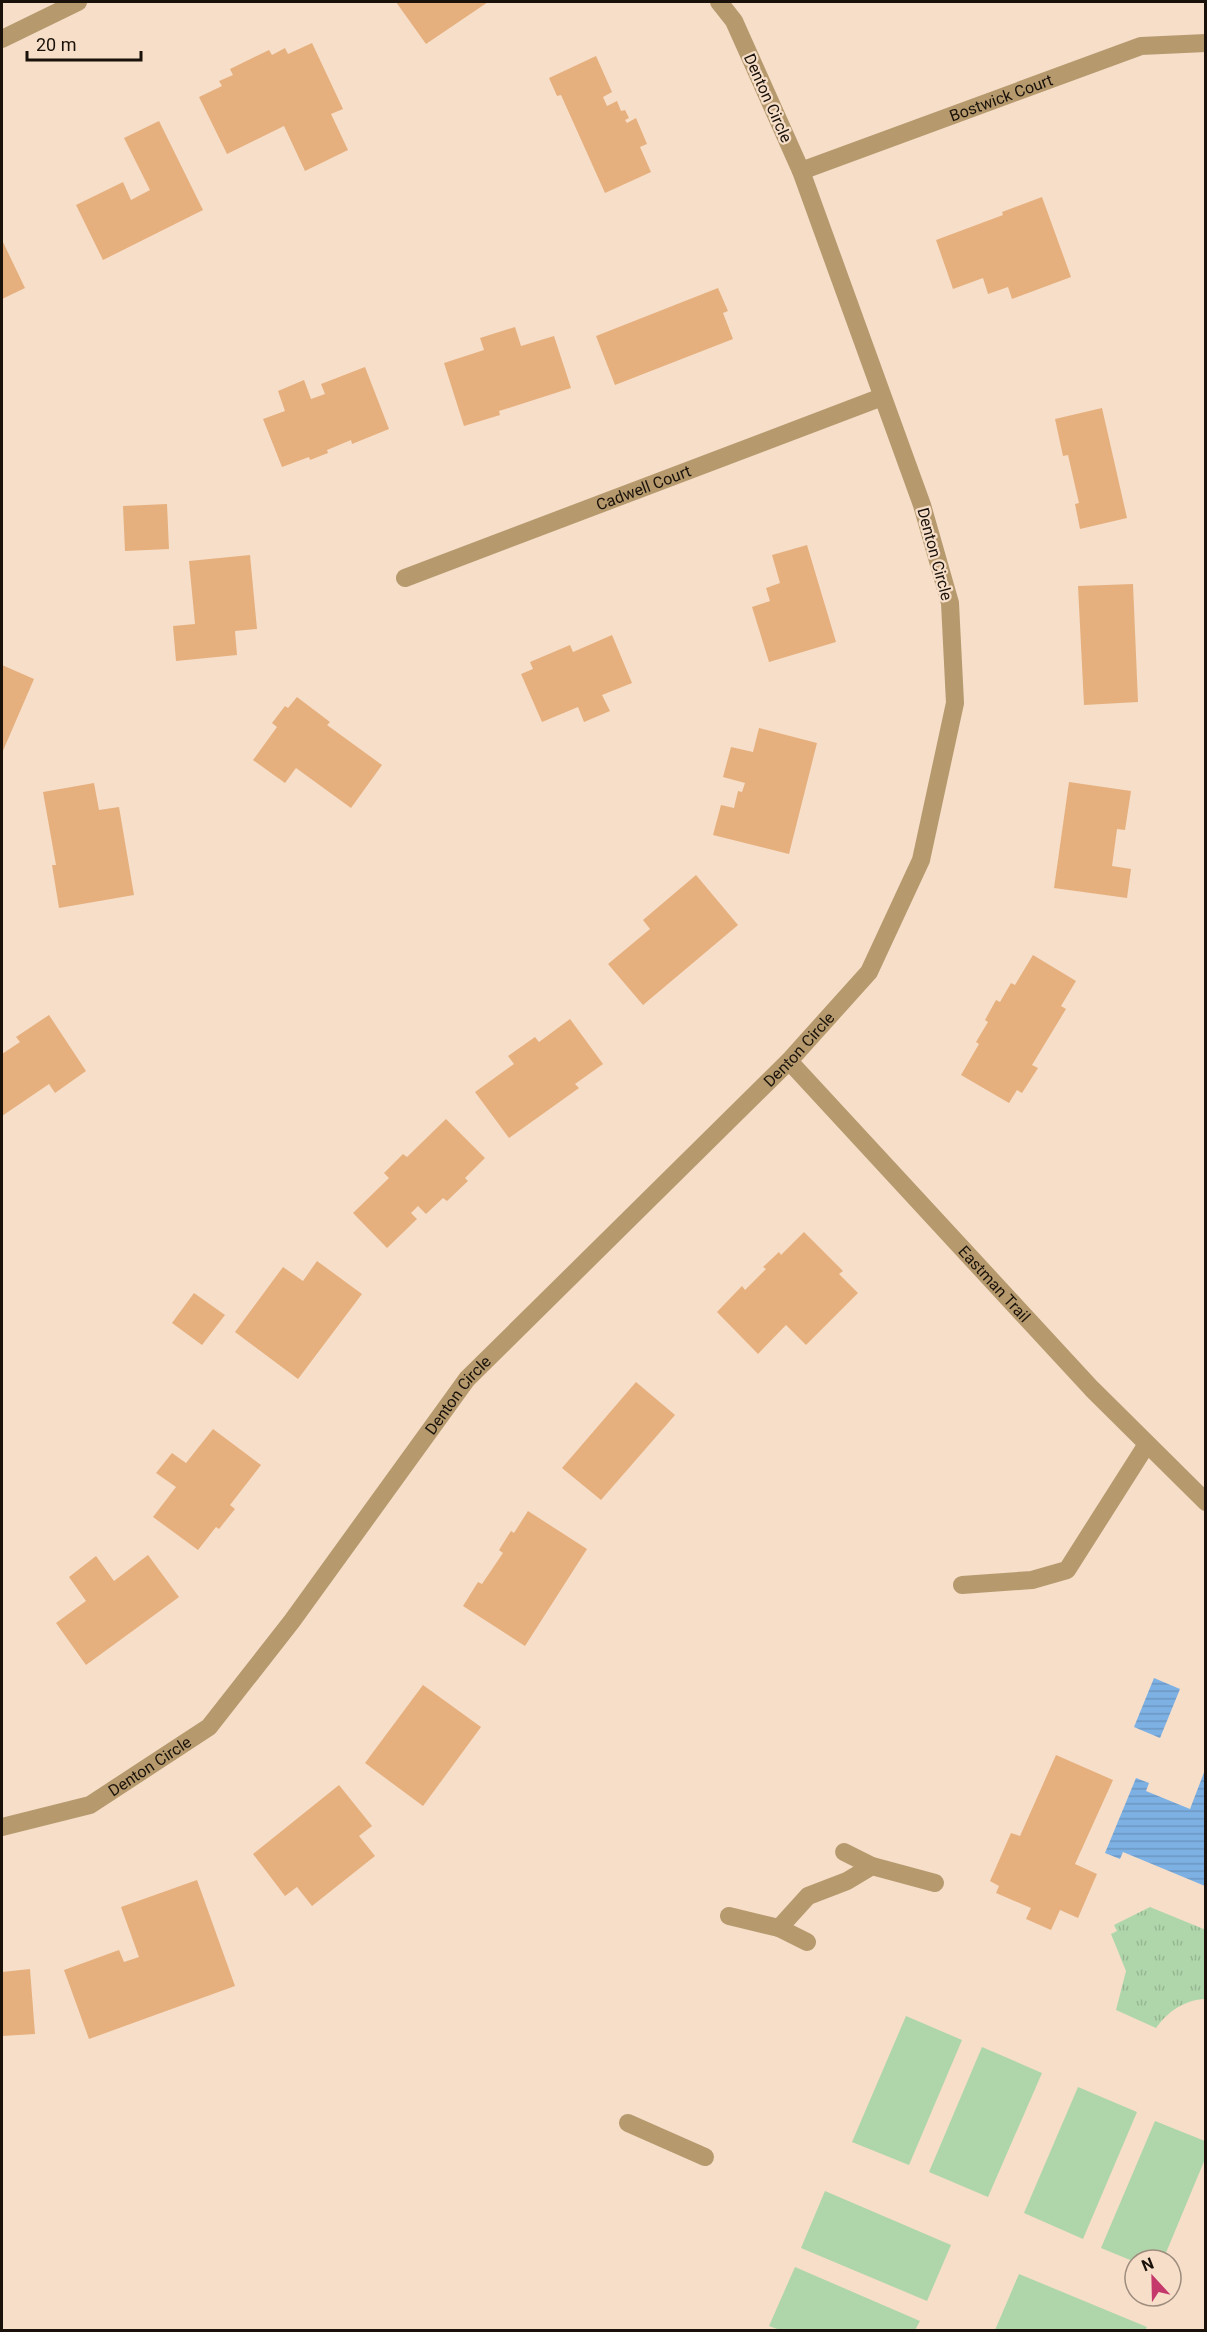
<svg xmlns="http://www.w3.org/2000/svg" width="1207" height="2332" viewBox="0 0 1207 2332" font-family="Roboto,sans-serif">
<defs>
<pattern id="park-tufts" width="24" height="20" patternUnits="userSpaceOnUse" patternTransform="scale(1.5)"><rect width="24" height="20" fill="#afd6ab"/><path d="M3 7l-1-3M5 7V3M7 7l1-3M15 17l-1-3M17 17v-4M19 17l1-3" fill="none" stroke="#96b792"/></pattern>
<pattern id="water-rules" width="6" height="5" patternUnits="userSpaceOnUse" patternTransform="scale(1.5)"><rect width="6" height="5" fill="#7db1e3"/><path d="M0 2.5h6" fill="none" stroke="#6b97c1"/></pattern>
</defs>
<rect width="100%" height="100%" fill="#f6dec9"/>
<g fill="#afd6ab">
<polygon points="906,2016 962,2040 909,2165 852,2142"/>
<polygon points="982,2047 1042,2073 988,2197 929,2172"/>
<polygon points="1078,2087 1137,2112 1083,2239 1024,2213"/>
<polygon points="1155,2121 1205,2141 1205,2159 1163,2260 1135,2260 1135,2262 1101,2248"/>
<polygon points="825,2191 951,2245 927,2301 801,2248"/>
<polygon points="795,2267 920,2321 915,2330 780,2330 769,2326"/>
<polygon points="1019,2274 1147,2327 1145,2330 995,2330"/>
</g>
<path fill="url(#park-tufts)" d="M1150 1907 1206 1930 1205 1999C1185 2000 1168 2011 1156 2028L1116 2010 1126 1971 1111 1934 1117 1931 1114 1925Z"/>
<g fill="url(#water-rules)">
<polygon points="1154,1678 1180,1689 1160,1738 1134,1727"/>
<polygon points="1205,1770 1205,1886 1123,1852 1120,1859 1105,1853 1136,1778 1149,1783 1146,1791 1190,1809"/>
</g>
<g fill="#e6b07e">
<polygon points="396,2 488,2 426,44"/>
<polygon points="312,43 343,109 331,114 348,150 305,171 284,126 227,154 199,97 222,86 219,81 233,75 230,69 269,50 272,55 285,48 288,54"/>
<polygon points="596,56 612,92 603,97 607,106 617,101 621,111 625,110 629,118 625,120 627,123 636,118 647,144 640,147 651,172 605,193 561,95 557,96 549,78"/>
<polygon points="159,121 203,210 103,260 76,205 123,182 131,200 150,190 124,138"/>
<polygon points="1042,197 1071,277 1012,299 1008,287 988,294 983,278 953,289 936,240 1003,215 1002,212"/>
<polygon points="2,240 25,288 2,299"/>
<polygon points="718,288 728,311 723,313 733,339 615,385 596,336"/>
<polygon points="515,327 521,346 554,336 571,388 499,411 500,415 464,426 444,363 484,350 480,338"/>
<polygon points="365,367 389,429 352,444 351,440 327,450 328,453 310,460 309,457 282,467 263,419 285,411 278,391 304,380 311,399 325,394 321,384"/>
<polygon points="1102,408 1127,518 1080,529 1075,504 1079,503 1068,455 1063,456 1055,419"/>
<polygon points="167,504 169,549 125,551 123,506"/>
<polygon points="807,545 836,642 769,662 752,607 770,601 766,588 780,583 772,555"/>
<polygon points="250,555 257,629 235,631 237,655 176,661 173,626 195,624 189,561"/>
<polygon points="1133,584 1138,702 1084,705 1078,586"/>
<polygon points="612,635 632,683 602,695 610,711 584,722 578,707 542,722 521,674 533,669 530,662 570,645 573,652"/>
<polygon points="2,665 34,679 2,753"/>
<polygon points="297,697 330,722 327,725 382,765 351,808 296,768 285,783 253,760 277,727 272,723 285,706 288,708"/>
<polygon points="759,728 817,743 789,854 713,835 721,805 734,808 738,791 742,792 745,783 723,777 731,747 753,752"/>
<polygon points="1069,782 1131,791 1125,830 1117,829 1112,866 1131,869 1127,898 1054,888"/>
<polygon points="94,783 99,810 119,807 134,895 59,908 52,865 56,865 43,792"/>
<polygon points="696,875 738,925 643,1005 608,964 650,929 643,920"/>
<polygon points="1033,955 1076,981 1061,1006 1066,1009 1032,1065 1038,1068 1022,1093 1017,1090 1009,1103 961,1075 979,1044 976,1042 988,1022 985,1020 996,1000 1000,1002 1011,983 1015,985"/>
<polygon points="49,1015 86,1071 55,1093 49,1084 2,1116 2,1054 20,1042 16,1037"/>
<polygon points="570,1019 603,1064 575,1084 579,1088 509,1138 475,1092 514,1064 508,1056 535,1037 539,1042"/>
<polygon points="446,1119 485,1158 465,1178 468,1181 447,1201 443,1198 426,1214 418,1206 411,1213 417,1219 387,1248 353,1213 389,1178 384,1173 403,1154 407,1157"/>
<polygon points="804,1232 843,1271 839,1274 858,1293 806,1345 786,1325 758,1354 717,1312 742,1286 745,1290 766,1269 763,1267 779,1252 781,1255"/>
<polygon points="317,1261 362,1294 298,1379 235,1332 283,1267 303,1281"/>
<polygon points="194,1293 225,1315 202,1345 172,1323"/>
<polygon points="636,1382 675,1415 601,1500 562,1468"/>
<polygon points="213,1429 261,1465 230,1505 235,1509 219,1529 216,1527 198,1550 153,1517 176,1487 156,1473 172,1453 186,1463"/>
<polygon points="528,1511 587,1549 525,1646 463,1606 478,1582 482,1584 503,1553 499,1550 511,1531 514,1533"/>
<polygon points="148,1555 179,1597 86,1665 56,1623 86,1601 69,1577 96,1556 114,1581"/>
<polygon points="423,1685 481,1727 423,1806 365,1763"/>
<polygon points="1056,1755 1113,1780 1075,1864 1097,1874 1078,1918 1060,1910 1051,1930 1026,1919 1031,1908 996,1893 999,1886 990,1881 1011,1833 1020,1836"/>
<polygon points="339,1785 372,1826 359,1836 375,1856 312,1906 297,1887 285,1896 253,1854"/>
<polygon points="197,1880 235,1986 89,2039 64,1970 119,1950 124,1962 139,1957 121,1907"/>
<polygon points="30,1969 35,2034 2,2036 2,1972"/>
</g>
<g fill="none" stroke-linecap="round" stroke-linejoin="round">
<g stroke="#b69a6e" stroke-width="18">
<polyline points="2,39 78,2"/>
<path id="s1" d="M801 171 1141 46 1206 43"/>
<path id="s2" d="M405 578 882 397"/>
<path id="s3" d="M789 1061 1092 1389 1206 1502"/>
<polyline points="962,1585 1032,1580 1067,1570 1147,1444"/>
<path id="s4" d="M2 1827 90 1805 209 1727 292 1621 467 1379 789 1061 869 972 921 860 955 703 950 603 922 505 801 171 734 21 719 2"/>
<polyline points="844,1852 872,1866 935,1883"/>
<polyline points="729,1916 779,1928 807,1942"/>
<polyline points="779,1928 808,1896 847,1881 872,1866"/>
<polyline points="628,2123 705,2157"/>
</g>
</g>
<g text-anchor="middle" dominant-baseline="central" stroke-width="4.5" stroke-linejoin="round" paint-order="stroke">
<g font-size="16" fill="#1a120a" stroke="#f6dec9">
<text stroke="none"><textPath href="#s1" startOffset="213">Bostwick Court</textPath></text>
<text transform="translate(768 98) rotate(66)">Denton Circle</text>
<text stroke="none"><textPath href="#s2" startOffset="255">Cadwell Court</textPath></text>
<text transform="translate(935 554) rotate(75)">Denton Circle</text>
<text stroke="none"><textPath href="#s4" startOffset="1134">Denton Circle</textPath></text>
<text stroke="none"><textPath href="#s3" startOffset="303">Eastman Trail</textPath></text>
<text stroke="none"><textPath href="#s4" startOffset="648">Denton Circle</textPath></text>
<text stroke="none"><textPath href="#s4" startOffset="162">Denton Circle</textPath></text>
</g>
</g>
<rect width="1207" height="2332" fill="none" stroke="#1a120a" stroke-width="6"/>
<g transform="translate(1153 2278) rotate(338)"><circle r="28" fill="#f6dec9" stroke="#9e8c7d" stroke-width="1.5"/>
<path d="M0-4.5L10 22L0 15L-10 22Z" fill="#c4386b"/>
<text y="-9" font-size="16" font-weight="bold" text-anchor="middle" fill="#1a120a">N</text>
</g>
<path d="M27 51v9h114v-9" fill="none" stroke="#1a120a" stroke-width="3"/>
<text x="36" y="51" font-size="18" fill="#1a120a" stroke="#f6dec9" stroke-width="4.5" paint-order="stroke">20 m</text>
</svg>
